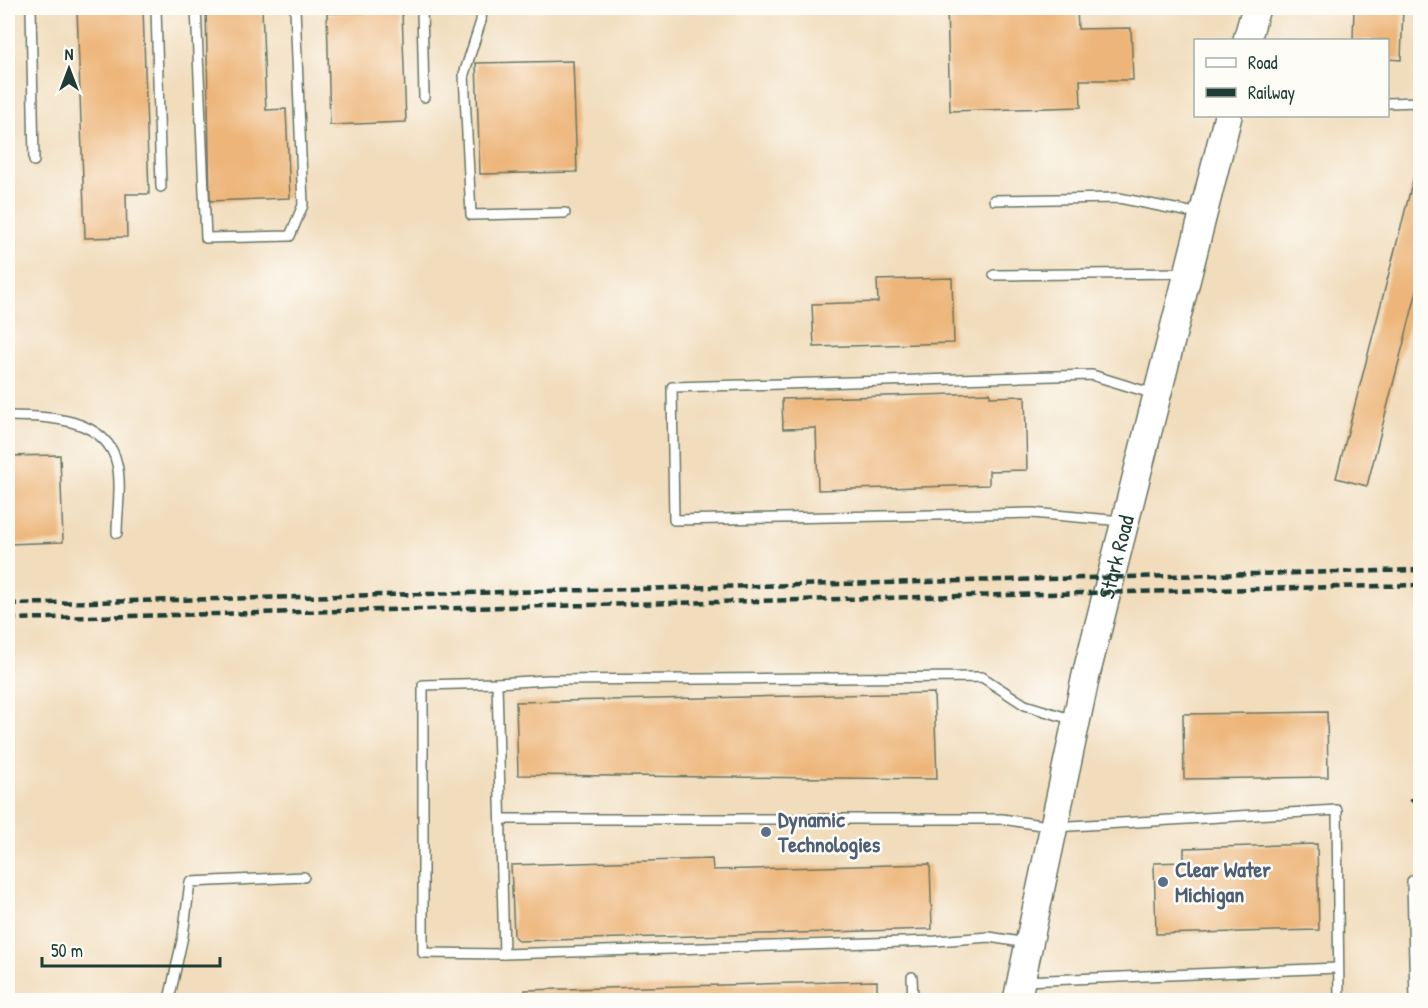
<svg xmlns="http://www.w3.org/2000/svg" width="1428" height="1008" viewBox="0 0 1428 1008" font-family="'Patrick Hand',sans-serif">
<rect width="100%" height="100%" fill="#fdfcf7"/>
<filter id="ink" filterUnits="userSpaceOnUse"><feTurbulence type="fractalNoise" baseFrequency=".0167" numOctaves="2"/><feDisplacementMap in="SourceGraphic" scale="12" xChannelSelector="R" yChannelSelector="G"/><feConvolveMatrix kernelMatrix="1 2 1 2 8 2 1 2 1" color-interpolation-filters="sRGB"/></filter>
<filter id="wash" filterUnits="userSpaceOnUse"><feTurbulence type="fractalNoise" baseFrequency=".008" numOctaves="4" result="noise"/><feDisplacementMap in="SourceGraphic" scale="24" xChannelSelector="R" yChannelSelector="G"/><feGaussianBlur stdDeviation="1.35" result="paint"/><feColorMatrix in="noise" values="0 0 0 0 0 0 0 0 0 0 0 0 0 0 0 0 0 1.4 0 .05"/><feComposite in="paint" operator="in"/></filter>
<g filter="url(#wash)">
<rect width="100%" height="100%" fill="#f1dcbb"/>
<g id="blocks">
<g fill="#edb579">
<polygon points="77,8 143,8 149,194 126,194 127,237 85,238"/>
<polygon points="206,8 262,8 266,110 286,109 290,198 210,201"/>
<polygon points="947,8 1077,8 1078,29 1131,28 1133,80 1080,80 1081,107 950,111"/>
<polygon points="1354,8 1403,8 1401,60 1388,59 1388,40 1353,40"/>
<polygon points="402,12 406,122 330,125 327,13"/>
<polygon points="573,61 577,172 480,174 476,63"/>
<polygon points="1420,153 1420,279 1367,486 1336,478"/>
<polygon points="952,278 954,343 814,347 812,304 878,302 877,280"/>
<polygon points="990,393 990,397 1025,396 1027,470 989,471 989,485 818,490 816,428 783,429 782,399"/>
<polygon points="60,455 63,542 8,544 8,456"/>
<polygon points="934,693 937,779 518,775 516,702"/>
<polygon points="1327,712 1328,777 1184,779 1183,714"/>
<polygon points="1317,844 1319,930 1156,934 1154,863 1184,862 1184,848"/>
<polygon points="712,859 713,870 930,864 932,929 518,941 514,936 511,865"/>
<polygon points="877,981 877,1000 525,1000 525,990"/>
</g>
</g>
</g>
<g filter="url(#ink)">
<use href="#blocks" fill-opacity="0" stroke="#687563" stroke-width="1.5"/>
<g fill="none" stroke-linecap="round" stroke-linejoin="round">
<defs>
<g id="lane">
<polyline points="31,8 34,161"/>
<polyline points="156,8 161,187"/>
<polyline points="196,8 206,238 290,236 303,205 295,8"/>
<polyline points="422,8 424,97"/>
<polyline points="482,8 481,21 464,74 471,215 565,213"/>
<polyline points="1388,103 1420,102"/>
<polyline points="994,200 1119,198 1200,214"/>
<polyline points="994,275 1185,273"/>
<path d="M8 416C45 416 107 417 117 464 122 485 117 512 117 533"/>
<polyline points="1122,521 1032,513 674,520 672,387 1092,375 1154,394"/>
<polyline points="497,683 423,685 423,953 504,954 936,941 989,937 1027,943"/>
<polyline points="501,819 1002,819 1054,827 1337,810 1339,1000"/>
<polyline points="504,954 497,683 548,680 982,677 1025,705 1074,720"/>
<polyline points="912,977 913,1000"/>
<polyline points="1024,981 1338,968"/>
<polyline points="169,1000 183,936 190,882 304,877"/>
<polyline points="1415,1000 1412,881 1420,881"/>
</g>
<g id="secondary">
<polyline points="1247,40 1256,8"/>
<path id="s1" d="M1017 1000 1086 675 1228 116"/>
</g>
</defs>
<use href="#lane" stroke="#687563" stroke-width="12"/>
<use href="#secondary" stroke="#687563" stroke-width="30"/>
<use href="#lane" stroke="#fff" stroke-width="9"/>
<use href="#secondary" stroke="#fff" stroke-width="27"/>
<g stroke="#1f3d34" stroke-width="4.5" stroke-dasharray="9 4.5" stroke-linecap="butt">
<polyline points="8,604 1420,570"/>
<polyline points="8,619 1420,585"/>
<polyline points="1411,802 1420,794"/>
</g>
</g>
</g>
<g fill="#5c6f8a" stroke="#fdfcf7" stroke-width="2">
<circle cx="766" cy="832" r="6"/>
<circle cx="1163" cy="882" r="6"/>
</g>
<g text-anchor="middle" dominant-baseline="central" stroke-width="5" stroke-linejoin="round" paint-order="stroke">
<g font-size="22" fill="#1f3d34" stroke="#fdfcf7">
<text stroke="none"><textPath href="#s1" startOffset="454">Stark Road</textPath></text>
</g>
<g font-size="22" font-weight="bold" fill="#4e5e75" stroke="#fdfcf7" text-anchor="start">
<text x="778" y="819">Dynamic<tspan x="778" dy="25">Technologies</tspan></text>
<text x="1175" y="869">Clear Water<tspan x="1175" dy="25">Michigan</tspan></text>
</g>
</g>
<rect width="1428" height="1008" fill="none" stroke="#fdfcf7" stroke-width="30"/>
<rect x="1194" y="39" width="195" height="78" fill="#fdfcf7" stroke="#a4b0a9" stroke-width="1.5"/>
<rect x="1206" y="58" width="30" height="9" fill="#ffffff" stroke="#a4b0a9" stroke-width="1.5"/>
<text x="1248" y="69" font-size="18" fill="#1f3d34">Road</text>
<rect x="1206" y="88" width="30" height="9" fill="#1f3d34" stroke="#a4b0a9" stroke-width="1.5"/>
<text x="1248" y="99" font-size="18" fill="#1f3d34">Railway</text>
<g transform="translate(69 69)" stroke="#fdfcf7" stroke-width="4.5" paint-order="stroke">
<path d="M0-4.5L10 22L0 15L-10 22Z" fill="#1f3d34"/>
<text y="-9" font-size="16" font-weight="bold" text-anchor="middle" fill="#1f3d34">N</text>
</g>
<path d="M42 957v9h178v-9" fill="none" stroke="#1f3d34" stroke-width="3"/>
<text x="51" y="957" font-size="18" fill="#1f3d34" stroke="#fdfcf7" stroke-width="4.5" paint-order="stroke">50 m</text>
</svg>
